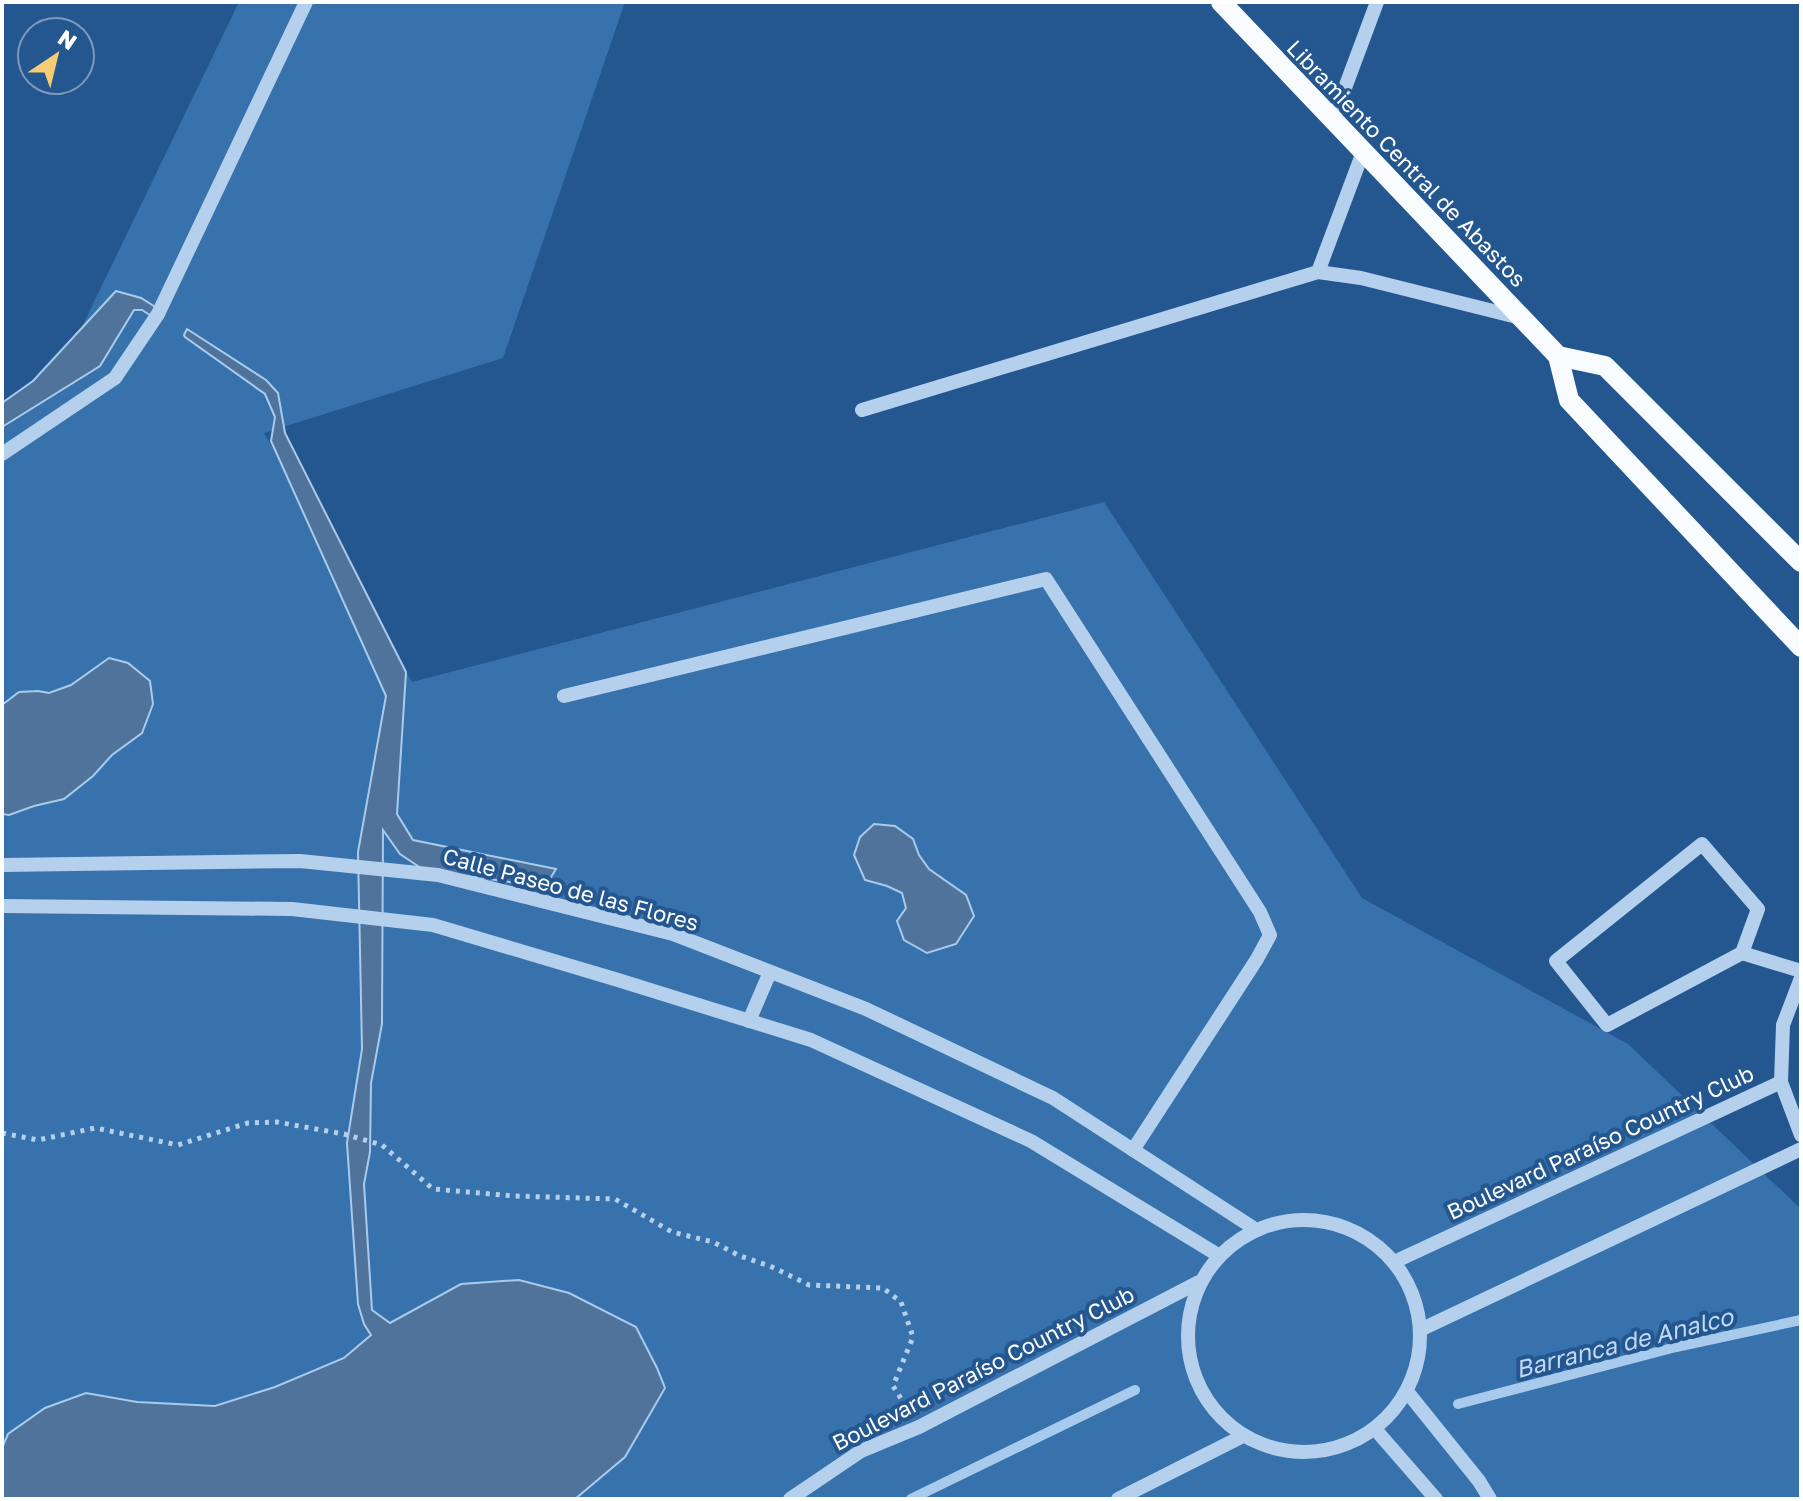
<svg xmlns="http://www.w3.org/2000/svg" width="1803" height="1501" viewBox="0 0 1803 1501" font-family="'Golos Text',sans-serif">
<rect width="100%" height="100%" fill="#24578f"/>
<polygon fill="#3872ac" points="239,2 625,2 503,358 264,433 412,682 1104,502 1362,898 1628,1044 1801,1209 1801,1499 2,1499 2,401 65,362"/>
<g fill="#50739b" stroke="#a8cbed" stroke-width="2">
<polygon points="116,291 141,298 160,310 153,317 142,310 134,310 100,366 2,427 2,403 33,381"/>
<polygon points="187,329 266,380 278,393 285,433 406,672 397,814 413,840 556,869 545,887 424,870 400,854 383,830 382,1024 371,1083 370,1152 364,1184 372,1310 390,1323 461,1284 519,1280 569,1293 636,1327 657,1368 665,1388 625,1457 575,1499 2,1499 2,1448 8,1434 45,1408 86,1393 137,1402 215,1406 275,1387 344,1358 371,1335 364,1324 358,1304 347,1143 362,1049 358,852 386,696 271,441 275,417 265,394 185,337 184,335"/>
<polygon points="109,658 128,663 150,681 153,704 142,733 112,755 93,776 64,799 34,806 9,815 2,814 2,705 19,692 38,691 49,693 71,685"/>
<polygon points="874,824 895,826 913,839 919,855 929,869 966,895 974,916 956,944 927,953 904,940 897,921 906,908 902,893 887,886 865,880 854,855 860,837"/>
</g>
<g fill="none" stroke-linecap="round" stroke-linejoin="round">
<g stroke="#a8cbed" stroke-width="10">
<polyline points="1458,1404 1676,1347 1801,1320"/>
<polyline points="911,1499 1135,1390"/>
</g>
<polyline stroke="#b4d0ec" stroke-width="5" stroke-dasharray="4 6" stroke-linecap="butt" points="2,1133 38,1140 95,1128 178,1145 248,1123 277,1122 344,1134 382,1145 433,1189 514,1196 615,1199 672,1232 713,1242 740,1256 770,1266 809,1285 883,1288 901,1302 913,1337 893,1386 907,1408"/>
<g stroke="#b4d0ec" stroke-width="14">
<polyline points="1333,120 1377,2"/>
<polyline points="1318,272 1363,152"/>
<polyline points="862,410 1318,272 1361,278 1521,318"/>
<polyline points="2,454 115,378 158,314 306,2"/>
<polyline points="564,696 1046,579 1260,912 1270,935 1257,959 1133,1150"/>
<polygon points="1702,844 1758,909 1742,953 1607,1025 1556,961"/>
<polyline points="2,865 300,861 438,875 673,934 866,1009 1053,1098 1252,1227"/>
<polyline points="2,906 292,909 433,925 618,980 811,1040 1031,1141 1218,1255"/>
<polyline points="1742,953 1801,971"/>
<polyline points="1801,978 1783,1025 1781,1082 1801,1135"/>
<polyline points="749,1021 770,972"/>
<circle cx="1304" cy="1336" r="116"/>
<polyline points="1394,1262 1781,1082"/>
<polyline points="1420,1330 1801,1149"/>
<polyline points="1409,1394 1479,1481 1490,1499"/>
<polyline points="1375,1429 1436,1499"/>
<polyline points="790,1499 861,1451 919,1427 1199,1282"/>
<polyline points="1118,1499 1243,1436"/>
</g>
<g stroke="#f9fcff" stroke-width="20">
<polyline points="1221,2 1558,356 1569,400 1801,647"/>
<polyline points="1558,356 1605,366 1801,562"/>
</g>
</g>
<g text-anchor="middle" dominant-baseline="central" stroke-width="8" stroke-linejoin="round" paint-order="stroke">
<g font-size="22" fill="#fff" stroke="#24578f">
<text transform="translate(1407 163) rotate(46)">Libramiento Central de Abastos</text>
<text transform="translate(571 889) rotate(15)">Calle Paseo de las Flores</text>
<text transform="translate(1600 1142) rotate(-25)">Boulevard Paraíso Country Club</text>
<text transform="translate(983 1368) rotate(-27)">Boulevard Paraíso Country Club</text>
</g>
<g font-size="24" font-style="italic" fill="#c0d9f3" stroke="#24578f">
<text transform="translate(1624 1342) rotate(-14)">Barranca de Analco</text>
</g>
</g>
<rect width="1803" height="1501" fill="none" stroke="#ffffff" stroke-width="8"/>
<g transform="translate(56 56) rotate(35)"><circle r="38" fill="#24578f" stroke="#7c9abc" stroke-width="2"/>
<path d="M0-6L14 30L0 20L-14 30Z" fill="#f7cc77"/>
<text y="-12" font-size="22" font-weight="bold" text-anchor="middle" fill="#ffffff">N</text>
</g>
</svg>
